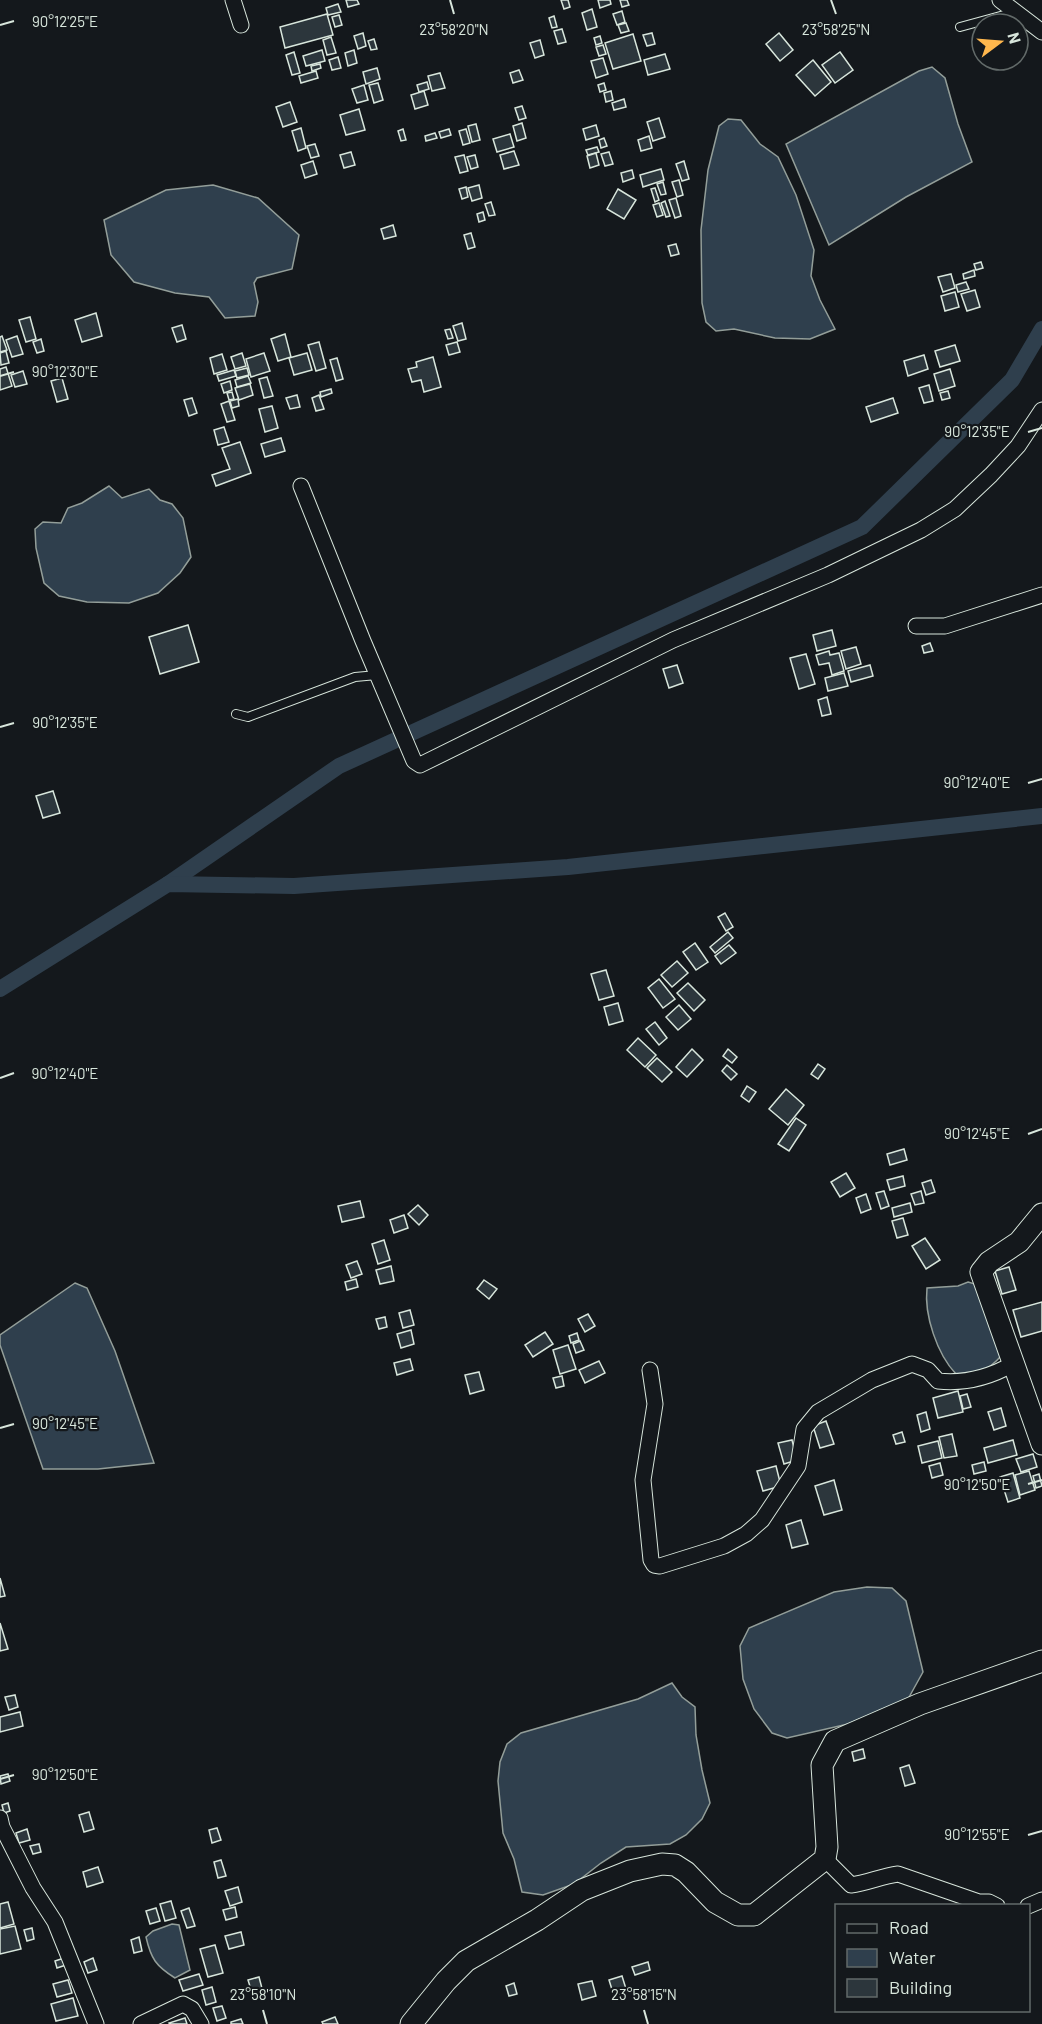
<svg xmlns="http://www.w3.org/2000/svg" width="1042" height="2024" viewBox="0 0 1042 2024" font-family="Barlow,sans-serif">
<rect width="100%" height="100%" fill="#14181c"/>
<g fill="#2f3f4d" stroke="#939e99" stroke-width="1.5">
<polygon points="932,67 945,78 958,124 972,162 906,197 829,245 786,144 919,71"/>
<polygon points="728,119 741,120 760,144 778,157 796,195 814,250 811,276 820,300 835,329 810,339 775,338 734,329 716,331 706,322 702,303 701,230 708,170 719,126"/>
<polygon points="213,185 258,198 299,235 292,269 257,278 254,283 258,302 255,316 225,318 209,297 175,293 134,282 111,255 104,220 166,190"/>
<polygon points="109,486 122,498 149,489 160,500 172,504 183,518 191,557 180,573 158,593 129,603 87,602 59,596 44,583 36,548 35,529 43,522 61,523 68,508 82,503"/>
<path d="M968 1282 975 1284 1002 1355C986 1373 979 1373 956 1374 937 1354 924 1315 927 1288L958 1286Z"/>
<polygon points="75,1283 87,1288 115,1351 154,1463 98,1469 43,1469 0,1345 0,1335"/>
<polygon points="867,1587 892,1588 906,1601 923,1672 908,1699 848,1724 787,1738 772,1733 754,1709 743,1679 740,1646 749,1628 834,1592"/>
<polygon points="672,1683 682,1697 695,1707 696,1735 702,1770 710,1803 702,1819 686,1835 670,1844 626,1847 601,1863 574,1884 543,1895 522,1892 514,1859 503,1833 498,1781 500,1762 507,1744 521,1733 638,1699"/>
<path d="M172 1924 179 1925 190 1970 175 1978C156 1966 151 1959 146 1937L153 1931Z"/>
</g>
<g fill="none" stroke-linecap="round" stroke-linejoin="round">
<g stroke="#2f3f4d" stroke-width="16">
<polyline points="168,884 339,766 862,527 1012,380 1042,329"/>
<polyline points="0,989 168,884 294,886 568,867 1042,816"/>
</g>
</g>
<g fill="#2c363c" stroke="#d8e6dc" stroke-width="1.5">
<polygon points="346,0 357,0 359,4 348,7"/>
<polygon points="561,0 568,0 570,7 564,9"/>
<polygon points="598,0 610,0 611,4 600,8"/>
<polygon points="620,0 627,0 629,5 622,7"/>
<polygon points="338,4 341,12 328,15 326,8"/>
<polygon points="592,9 597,27 587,30 582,13"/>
<polygon points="622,11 625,22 617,25 613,14"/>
<polygon points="327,14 333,35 285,48 280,27"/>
<polygon points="339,15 342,25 335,27 332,17"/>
<polygon points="554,16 557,27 552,28 549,18"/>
<polygon points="626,23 629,31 621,33 618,25"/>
<polygon points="562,29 566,42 558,44 554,31"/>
<polygon points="363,33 366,46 358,49 354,36"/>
<polygon points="652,33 655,44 647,46 643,35"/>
<polygon points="779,33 793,50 780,61 766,44"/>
<polygon points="633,34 641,61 613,69 605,43"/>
<polygon points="600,36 602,43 596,45 594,38"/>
<polygon points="331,37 336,53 327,55 323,40"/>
<polygon points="374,39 377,49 371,50 368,41"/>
<polygon points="540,40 544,55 535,58 530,43"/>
<polygon points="603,45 606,54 599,56 596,47"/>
<polygon points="322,50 325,61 306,66 303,56"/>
<polygon points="354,50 357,63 348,66 345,53"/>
<polygon points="294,52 300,73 292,75 286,55"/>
<polygon points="840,52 853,70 835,83 822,65"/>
<polygon points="665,54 670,69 648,75 644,60"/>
<polygon points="338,57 341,68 332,70 329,60"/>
<polygon points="603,58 608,74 596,78 591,61"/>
<polygon points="813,60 831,82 815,96 796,75"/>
<polygon points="320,64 321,68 312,71 311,66"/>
<polygon points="377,68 380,79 366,84 363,72"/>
<polygon points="519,70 523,80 513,83 510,73"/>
<polygon points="316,71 318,78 301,83 299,76"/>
<polygon points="440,73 445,88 432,91 428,76"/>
<polygon points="427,82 429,89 419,92 417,85"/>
<polygon points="378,83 383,100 374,103 369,85"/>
<polygon points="604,83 606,90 600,92 598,85"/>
<polygon points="364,85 368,100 357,103 352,89"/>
<polygon points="424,91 428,105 415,109 411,95"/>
<polygon points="611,91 613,100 606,102 604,93"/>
<polygon points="624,99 626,107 614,110 612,103"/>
<polygon points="290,102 297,122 283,127 276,107"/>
<polygon points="522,106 526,118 519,120 515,108"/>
<polygon points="359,109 365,130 346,135 340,115"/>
<polygon points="659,118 665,137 653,141 647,122"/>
<polygon points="522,123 526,138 517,141 513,126"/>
<polygon points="476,124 480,140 472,142 468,126"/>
<polygon points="596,125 599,136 586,140 583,129"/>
<polygon points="301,128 306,148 298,151 292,131"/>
<polygon points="403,129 406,140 401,141 398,131"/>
<polygon points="449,129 451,135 441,138 439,132"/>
<polygon points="466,129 470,143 463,145 459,131"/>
<polygon points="435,133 437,138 426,141 425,136"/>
<polygon points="510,134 514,147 497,152 493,139"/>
<polygon points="649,136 652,148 641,151 638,140"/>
<polygon points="604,138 607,146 601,148 599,140"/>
<polygon points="315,144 319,156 311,158 307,146"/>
<polygon points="597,147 599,152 588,155 586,150"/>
<polygon points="514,151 519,165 504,169 500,155"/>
<polygon points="351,152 355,165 344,168 340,155"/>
<polygon points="609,152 613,164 605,166 601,154"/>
<polygon points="596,153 599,165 590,168 587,156"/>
<polygon points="464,155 468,171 460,173 455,157"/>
<polygon points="475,155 478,167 471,169 467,157"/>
<polygon points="313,161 317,174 305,178 301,165"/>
<polygon points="684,161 689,179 682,181 676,164"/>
<polygon points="661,169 664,180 643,187 640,175"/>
<polygon points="632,170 634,178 623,182 621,173"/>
<polygon points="679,180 683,195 677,197 672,182"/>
<polygon points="663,182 666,194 661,195 657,184"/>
<polygon points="479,185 482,198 472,201 468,188"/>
<polygon points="466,187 468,197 462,199 459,189"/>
<polygon points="655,188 659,200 655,202 651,189"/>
<polygon points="618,189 636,200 624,219 607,209"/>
<polygon points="676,198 681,216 675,218 669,200"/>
<polygon points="665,201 670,216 666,217 661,203"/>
<polygon points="491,202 495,215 489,216 485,204"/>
<polygon points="659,203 663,215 657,217 653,205"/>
<polygon points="483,212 485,220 479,222 477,214"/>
<polygon points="393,225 396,236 384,239 381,229"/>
<polygon points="471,233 475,247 468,249 464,235"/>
<polygon points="676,244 679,254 671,256 668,246"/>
<polygon points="981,262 983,268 976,270 974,264"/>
<polygon points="974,270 975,276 964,279 963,274"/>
<polygon points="951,274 955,288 943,292 938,277"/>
<polygon points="966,282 969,289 958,292 956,285"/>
<polygon points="975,290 980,307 967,311 961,294"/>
<polygon points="955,292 959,307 945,311 941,296"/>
<polygon points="96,313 102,336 82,342 75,320"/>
<polygon points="30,317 36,339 26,342 19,320"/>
<polygon points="462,323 466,339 458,341 453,326"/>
<polygon points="182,325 186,339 177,342 172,328"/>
<polygon points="450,329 453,338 448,339 445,330"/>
<polygon points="285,334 291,357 278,361 271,339"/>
<polygon points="2,336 7,350 0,352 0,337"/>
<polygon points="17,336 23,354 12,357 6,340"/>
<polygon points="41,339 44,351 37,353 33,342"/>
<polygon points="319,342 326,368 316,371 308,345"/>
<polygon points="457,342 460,352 449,355 446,345"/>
<polygon points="955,345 960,361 940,367 935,351"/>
<polygon points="6,351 9,363 1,365 0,353"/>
<polygon points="242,353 246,366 235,369 231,357"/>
<polygon points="264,353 270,371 251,377 246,359"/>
<polygon points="307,353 312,370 294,375 289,358"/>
<polygon points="222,354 227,370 214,374 210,358"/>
<polygon points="924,355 928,369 908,376 904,361"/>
<polygon points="433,357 441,387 424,392 421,380 412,382 408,369 417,367 416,362"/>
<polygon points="337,358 343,379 336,381 330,360"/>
<polygon points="6,367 12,386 0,390 0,369"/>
<polygon points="247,368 249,375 237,378 235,371"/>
<polygon points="950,369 955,386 939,391 934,374"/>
<polygon points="234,370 236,376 219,381 217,375"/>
<polygon points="23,371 27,384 15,387 11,375"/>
<polygon points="248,376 251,383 237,387 235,380"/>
<polygon points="267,377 273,396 264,398 259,379"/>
<polygon points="62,378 68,399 57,402 51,381"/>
<polygon points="230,381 232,390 224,393 221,384"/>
<polygon points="250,384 253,395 239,400 235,388"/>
<polygon points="929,385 933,401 924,403 919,388"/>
<polygon points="331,389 332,393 321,397 320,392"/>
<polygon points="948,391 950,398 942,400 940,393"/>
<polygon points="232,392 234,399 229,400 227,393"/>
<polygon points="297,395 300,407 290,409 286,398"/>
<polygon points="319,395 324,409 316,411 312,398"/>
<polygon points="192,398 197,413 189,416 184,400"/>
<polygon points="893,398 898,413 871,422 866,407"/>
<polygon points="238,399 239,406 232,408 230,401"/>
<polygon points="229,401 235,420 227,422 221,404"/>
<polygon points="272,406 278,428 265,432 259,409"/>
<polygon points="224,427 229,442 218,445 214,430"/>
<polygon points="281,438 285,451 265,457 261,444"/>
<polygon points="240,442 251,473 216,486 212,475 230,469 222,448"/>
<polygon points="188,625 199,662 160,674 149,637"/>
<polygon points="832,630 836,646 817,651 813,635"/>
<polygon points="930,643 933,651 924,653 922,646"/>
<polygon points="856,647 861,664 846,669 841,651"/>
<polygon points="829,651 830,655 839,653 844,671 832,675 829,663 819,665 816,655"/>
<polygon points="806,654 815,684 799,689 790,658"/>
<polygon points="677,665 683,683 669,688 663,669"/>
<polygon points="870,665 873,676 851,682 848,671"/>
<polygon points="844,673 848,686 828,691 825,678"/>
<polygon points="827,697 831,714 822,716 818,700"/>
<polygon points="53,791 60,813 43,818 36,796"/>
<polygon points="725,913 733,927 726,931 718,917"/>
<polygon points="728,932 733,938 715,953 710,947"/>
<polygon points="695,943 708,962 696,970 683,952"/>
<polygon points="729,945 736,953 721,964 715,956"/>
<polygon points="677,961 688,973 672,987 661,975"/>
<polygon points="606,970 614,996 599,1000 591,974"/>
<polygon points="659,979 675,999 663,1008 648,988"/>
<polygon points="688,983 705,1000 694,1011 677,993"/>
<polygon points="618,1003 623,1021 609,1025 604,1007"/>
<polygon points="679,1005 691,1019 678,1030 666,1017"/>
<polygon points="655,1022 667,1038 659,1045 646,1029"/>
<polygon points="638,1038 656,1055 645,1067 627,1050"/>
<polygon points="692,1049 703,1060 687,1077 676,1067"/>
<polygon points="728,1049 737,1057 732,1063 723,1056"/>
<polygon points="657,1058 672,1072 662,1082 647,1068"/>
<polygon points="818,1064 825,1069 818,1079 811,1074"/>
<polygon points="727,1065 737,1074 731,1080 722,1071"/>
<polygon points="747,1086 756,1092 749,1102 741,1096"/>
<polygon points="786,1089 804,1105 788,1125 769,1109"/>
<polygon points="796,1118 806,1125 789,1151 778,1144"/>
<polygon points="904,1149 907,1160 890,1165 887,1154"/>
<polygon points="846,1173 855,1188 840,1197 831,1182"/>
<polygon points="903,1176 905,1186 890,1190 887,1180"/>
<polygon points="931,1180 935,1192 926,1195 922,1183"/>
<polygon points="884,1191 889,1206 881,1209 876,1193"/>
<polygon points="921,1191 924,1203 915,1205 911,1194"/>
<polygon points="866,1194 871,1209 861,1213 856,1198"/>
<polygon points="360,1201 364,1217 342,1222 338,1206"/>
<polygon points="910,1203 912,1212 894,1217 892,1208"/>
<polygon points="418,1205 428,1215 419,1225 408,1214"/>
<polygon points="404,1215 408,1228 394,1233 390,1220"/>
<polygon points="903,1218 908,1235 897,1238 892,1221"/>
<polygon points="925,1238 940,1260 926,1269 912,1246"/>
<polygon points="384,1240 390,1260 378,1264 372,1244"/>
<polygon points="357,1261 362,1274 351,1278 346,1265"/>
<polygon points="391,1266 394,1281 380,1284 376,1270"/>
<polygon points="1009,1267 1016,1290 1002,1294 995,1271"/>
<polygon points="356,1279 358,1287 347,1290 345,1282"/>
<polygon points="484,1280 497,1289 489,1299 477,1289"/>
<polygon points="1042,1302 1042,1331 1021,1337 1013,1310"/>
<polygon points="410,1310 414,1325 403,1328 399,1313"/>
<polygon points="588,1314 595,1326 585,1332 578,1319"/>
<polygon points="385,1317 387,1327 379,1329 376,1319"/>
<polygon points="411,1330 414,1344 401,1348 397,1334"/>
<polygon points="545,1332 553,1344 533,1357 525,1345"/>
<polygon points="577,1333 579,1340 571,1343 569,1336"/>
<polygon points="580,1341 584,1350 576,1353 573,1344"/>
<polygon points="568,1345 576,1369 560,1374 553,1350"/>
<polygon points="410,1359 413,1370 397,1375 394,1363"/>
<polygon points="599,1361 605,1373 585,1383 579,1370"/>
<polygon points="479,1372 484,1390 470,1394 465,1375"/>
<polygon points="562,1376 564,1386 556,1388 553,1378"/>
<polygon points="958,1391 963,1412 938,1418 933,1398"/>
<polygon points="967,1394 971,1407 963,1409 960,1396"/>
<polygon points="1001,1408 1006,1426 994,1430 988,1412"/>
<polygon points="926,1412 930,1429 921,1432 917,1415"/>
<polygon points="826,1421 834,1444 820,1448 813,1426"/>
<polygon points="902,1432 905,1442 896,1444 893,1435"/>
<polygon points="952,1434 957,1456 944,1458 939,1437"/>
<polygon points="792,1440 797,1460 784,1464 778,1443"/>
<polygon points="1013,1440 1017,1455 988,1463 984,1448"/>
<polygon points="938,1441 942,1458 922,1463 918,1446"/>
<polygon points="1033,1454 1037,1467 1021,1472 1016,1459"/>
<polygon points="984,1462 986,1471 974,1474 972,1465"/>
<polygon points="940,1463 943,1475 932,1478 929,1466"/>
<polygon points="776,1466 781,1486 763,1491 757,1471"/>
<polygon points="1029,1471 1035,1490 1020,1495 1015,1475"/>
<polygon points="1013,1473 1020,1498 1008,1502 1000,1477"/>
<polygon points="1039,1474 1042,1486 1036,1488 1033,1476"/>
<polygon points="834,1480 842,1510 824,1515 815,1486"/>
<polygon points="801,1520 808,1544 792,1548 786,1525"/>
<polygon points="0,1578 5,1596 0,1597"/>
<polygon points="0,1623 8,1649 0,1651"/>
<polygon points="15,1695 18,1707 9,1710 5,1697"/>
<polygon points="20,1712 23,1726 0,1732 0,1717"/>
<polygon points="863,1749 865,1758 854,1761 852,1752"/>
<polygon points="909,1765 915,1783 905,1786 900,1768"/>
<polygon points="8,1774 10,1781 1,1784 0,1776"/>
<polygon points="8,1803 10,1811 4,1813 2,1805"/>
<polygon points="89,1812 94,1829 84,1832 79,1815"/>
<polygon points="217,1828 221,1840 212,1843 209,1830"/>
<polygon points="27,1829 30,1840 19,1843 16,1833"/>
<polygon points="39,1844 41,1852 33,1854 30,1846"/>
<polygon points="221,1860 226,1876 218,1878 214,1862"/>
<polygon points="98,1867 103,1882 87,1887 83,1872"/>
<polygon points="238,1887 242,1902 230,1906 225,1891"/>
<polygon points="171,1901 176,1918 165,1921 160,1904"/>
<polygon points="8,1902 14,1924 0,1928 0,1904"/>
<polygon points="235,1907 237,1917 226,1920 223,1910"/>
<polygon points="156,1908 160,1921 150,1924 146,1911"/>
<polygon points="189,1908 195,1926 187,1928 181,1911"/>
<polygon points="15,1926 21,1949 0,1954 0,1929"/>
<polygon points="32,1928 34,1939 27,1941 24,1930"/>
<polygon points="241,1932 244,1945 229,1949 225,1936"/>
<polygon points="139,1937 142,1951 134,1953 131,1940"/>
<polygon points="215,1945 223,1973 208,1977 200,1949"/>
<polygon points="64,1958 66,1965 57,1968 55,1961"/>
<polygon points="93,1958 97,1970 88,1973 84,1962"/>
<polygon points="648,1962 650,1970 635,1975 632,1967"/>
<polygon points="199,1974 203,1985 183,1991 179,1980"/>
<polygon points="622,1976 627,1992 614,1996 609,1980"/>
<polygon points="259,1977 264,1996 254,1999 248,1980"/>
<polygon points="68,1980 72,1993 57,1997 53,1984"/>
<polygon points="592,1981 596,1996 582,2000 578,1984"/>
<polygon points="514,1983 517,1994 509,1996 506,1986"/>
<polygon points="212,1987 216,2002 206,2005 202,1990"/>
<polygon points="73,1998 78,2016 56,2021 51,2004"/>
<polygon points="222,2006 226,2018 217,2021 213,2008"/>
<polygon points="335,2017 338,2024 323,2024 322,2022"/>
<polygon points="185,2018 187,2024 170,2024 169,2023"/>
<polygon points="241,2019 243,2024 231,2024 231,2022"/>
</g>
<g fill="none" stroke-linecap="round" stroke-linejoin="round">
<defs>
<g id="lane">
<polyline points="960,27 1015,12"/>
<polyline points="236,714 248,717 355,677 377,675"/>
</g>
<g id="street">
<polyline points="233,0 241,25"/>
<polyline points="1000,0 1042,32"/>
<polyline points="301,486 363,641 414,761 420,765 673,640 828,575 921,530 955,509 991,475 1018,446 1042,410"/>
<polyline points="916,626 945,626 1042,595"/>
<path d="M650 1370 655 1404 643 1480 651 1560 654 1565 660 1566 724 1546 746 1534 762 1520 798 1466 804 1429 818 1412 872 1380 912 1364 928 1370 938 1381C965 1384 990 1377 1013 1364"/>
<polyline points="0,1818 2,1827 33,1888 55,1922 96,2024"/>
<path d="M825 1859 851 1885C867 1883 882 1876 898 1874L979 1902H989L997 1906"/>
<polyline points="1028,1906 1042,1900"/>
<polyline points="141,2024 183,2004 192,2009 201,2024"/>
</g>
<g id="secondary">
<polyline points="1042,1214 1019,1242 989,1262 981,1272 1042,1444"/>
<polyline points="411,2024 446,1981 466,1961 537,1920 582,1890 630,1871 662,1864 675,1865 686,1872 715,1902 738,1915 754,1915 825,1859 827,1847 822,1765 835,1741 920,1704 1042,1661"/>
</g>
</defs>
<use href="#lane" stroke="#d8e6dc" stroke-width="10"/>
<use href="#street" stroke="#d8e6dc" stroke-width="17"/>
<use href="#secondary" stroke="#d8e6dc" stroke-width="23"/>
<use href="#lane" stroke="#14181c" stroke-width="8"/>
<use href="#street" stroke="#14181c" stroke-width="15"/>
<use href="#secondary" stroke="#14181c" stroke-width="21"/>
</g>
<path fill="none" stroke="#d8e6dc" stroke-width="2" d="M450 0 454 14M831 0 836 14M0 25 14 21M0 376 14 372M1028 432 1042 428M0 727 14 723M1028 783 1042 779M0 1078 14 1073M1028 1134 1042 1129M0 1428 14 1424M1028 1484 1042 1480M0 1779 14 1775M1028 1835 1042 1831M263 2010 267 2024M644 2010 648 2024"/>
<g font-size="15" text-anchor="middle" fill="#d8e6dc" stroke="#14181c" stroke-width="4.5" stroke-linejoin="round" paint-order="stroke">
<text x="65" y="27">90°12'25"E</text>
<text x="454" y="35">23°58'20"N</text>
<text x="836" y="35">23°58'25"N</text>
<text x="65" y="377">90°12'30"E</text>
<text x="977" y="437">90°12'35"E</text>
<text x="65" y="728">90°12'35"E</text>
<text x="977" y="788">90°12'40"E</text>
<text x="65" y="1079">90°12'40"E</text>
<text x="977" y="1139">90°12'45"E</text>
<text x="65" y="1429">90°12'45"E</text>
<text x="977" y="1490">90°12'50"E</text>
<text x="65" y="1780">90°12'50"E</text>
<text x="977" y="1840">90°12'55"E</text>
<text x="263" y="2000">23°58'10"N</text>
<text x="644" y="2000">23°58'15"N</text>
</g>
<rect x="835" y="1904" width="195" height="108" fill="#14181c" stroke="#626a69" stroke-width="1.5"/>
<rect x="847" y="1924" width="30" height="9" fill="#14181c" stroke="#626a69" stroke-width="1.5"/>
<text x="889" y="1934" font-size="18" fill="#d8e6dc">Road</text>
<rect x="847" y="1949" width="30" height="18" fill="#2f3f4d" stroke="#626a69" stroke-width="1.5"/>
<text x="889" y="1964" font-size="18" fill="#d8e6dc">Water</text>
<rect x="847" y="1979" width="30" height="18" fill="#2c363c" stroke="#626a69" stroke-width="1.5"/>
<text x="889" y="1994" font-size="18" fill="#d8e6dc">Building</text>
<g transform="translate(1000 42) rotate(74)"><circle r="28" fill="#14181c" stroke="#626a69" stroke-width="1.5"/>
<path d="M0-4.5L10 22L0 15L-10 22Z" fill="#ffb74d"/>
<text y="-9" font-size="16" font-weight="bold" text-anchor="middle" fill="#d8e6dc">N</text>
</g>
</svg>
